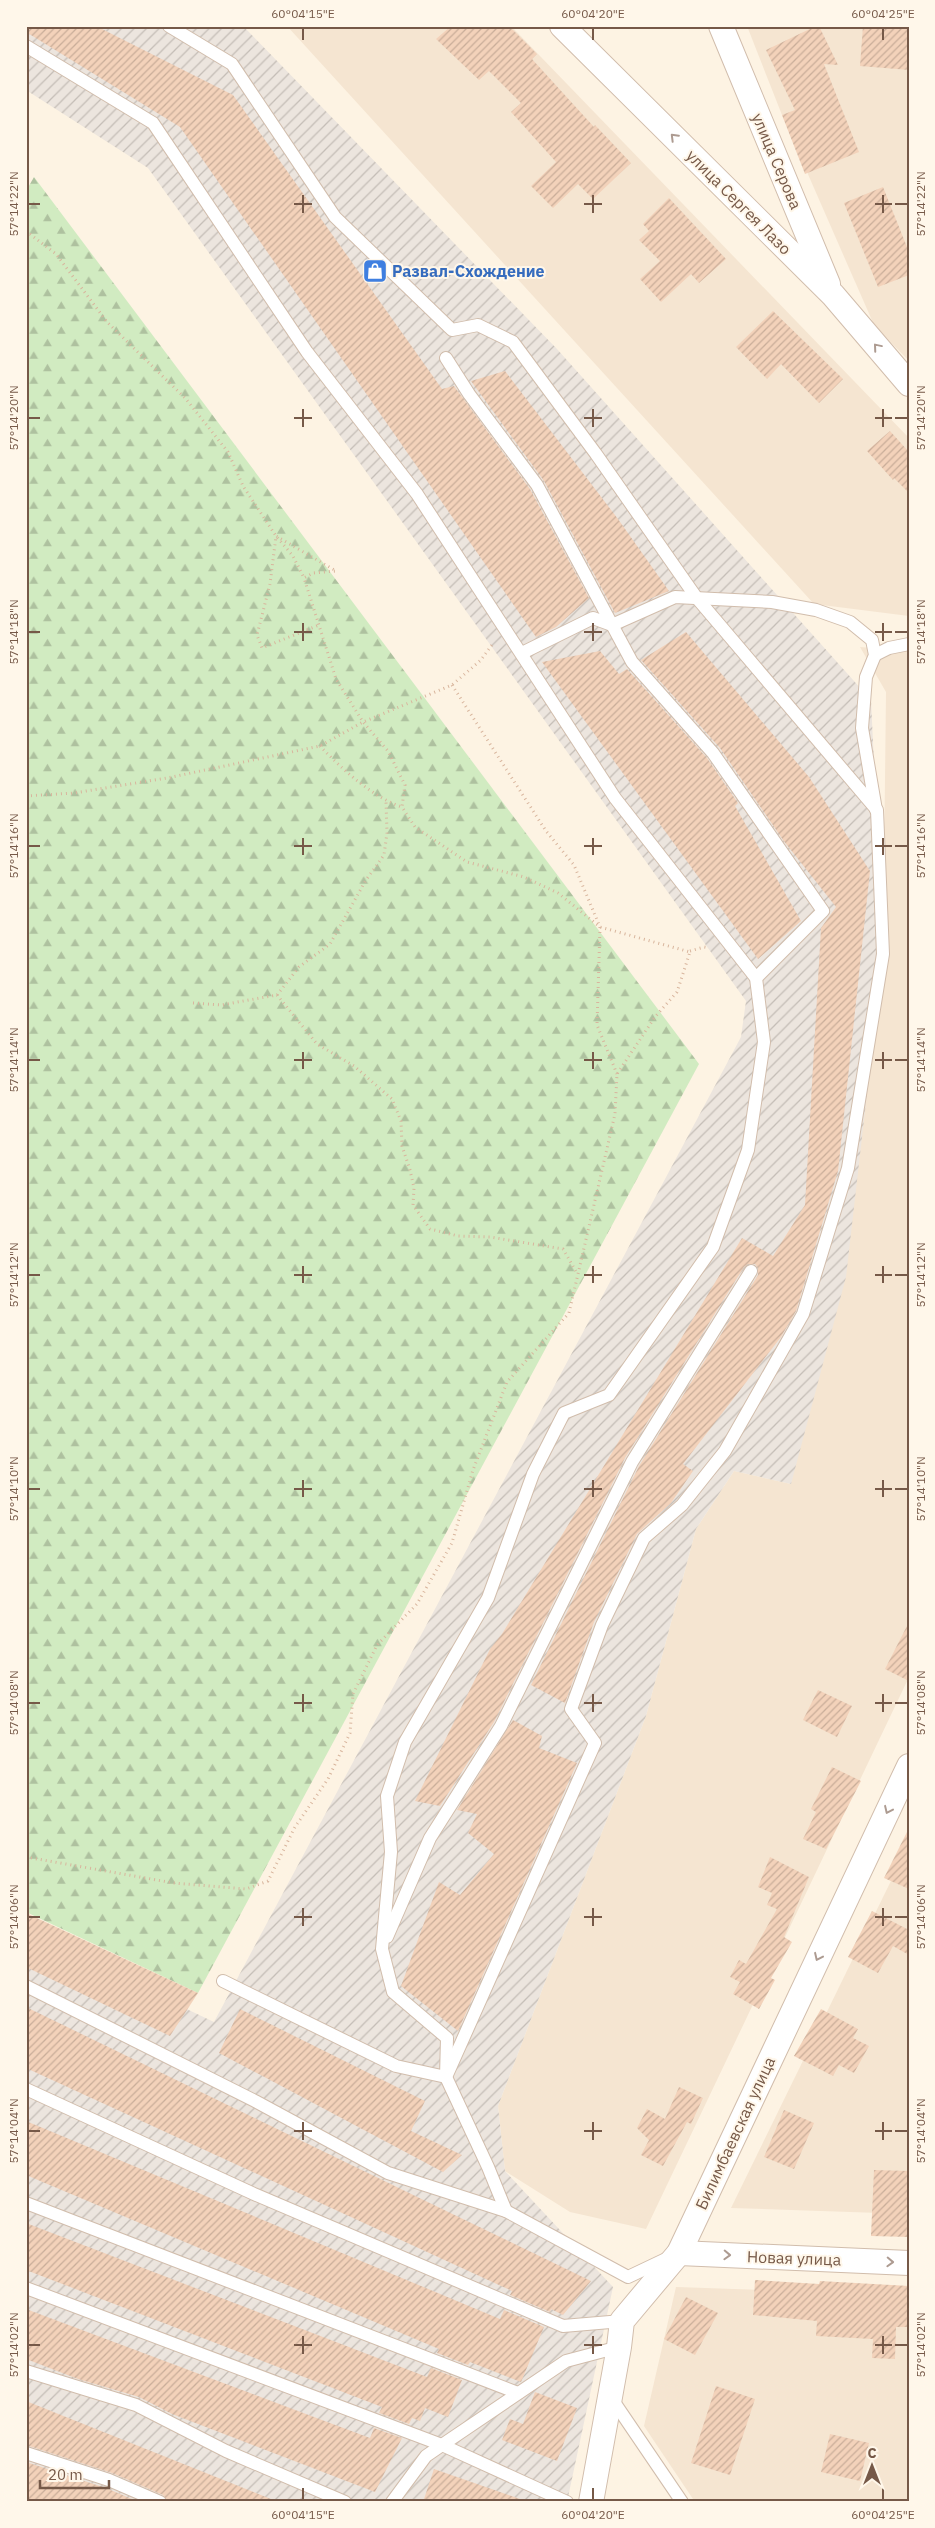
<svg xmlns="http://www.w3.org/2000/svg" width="935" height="2528" viewBox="0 0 935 2528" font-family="'IBM Plex Sans',sans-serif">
<defs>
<pattern id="industrial-furrows" width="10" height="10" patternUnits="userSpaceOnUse" patternTransform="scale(1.25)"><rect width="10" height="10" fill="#ece5de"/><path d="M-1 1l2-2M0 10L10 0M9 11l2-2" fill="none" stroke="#c4bdb6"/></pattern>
<pattern id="forest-firs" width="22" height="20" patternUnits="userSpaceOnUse" patternTransform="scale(1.25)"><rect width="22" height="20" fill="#d1ebc1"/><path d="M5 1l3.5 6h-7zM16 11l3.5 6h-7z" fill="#aec19f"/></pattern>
<pattern id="building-hatch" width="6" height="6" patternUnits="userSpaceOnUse" patternTransform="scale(1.25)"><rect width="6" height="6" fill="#f3d2ba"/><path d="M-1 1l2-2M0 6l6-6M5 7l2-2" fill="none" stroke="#c9ad99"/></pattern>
</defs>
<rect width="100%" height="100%" fill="#fdf3e3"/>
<g fill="#f5e5d1">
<polygon points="287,26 511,26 909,438 909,616 814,604"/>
<polygon points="747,26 909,26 909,361 874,325 782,115"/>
<polygon points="860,647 909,651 909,1677 646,2229 570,2212 505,2171 498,2106 646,1716 696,1529 734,1471 791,1484 883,954 886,692"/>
<polygon points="909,1844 909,2214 731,2208"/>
<polygon points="676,2287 909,2295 909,2502 695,2502 644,2426"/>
</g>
<polygon fill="url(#industrial-furrows)" points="26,26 243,26 557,349 871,700 883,954 846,1277 791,1484 734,1471 696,1529 646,1716 498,2106 505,2171 613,2287 567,2502 26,2502 26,1933 214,2022 741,1037 746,1001 148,168 26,90"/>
<polygon fill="url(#forest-firs)" points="34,177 699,1064 198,1993 26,1912 26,191"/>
<g fill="url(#building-hatch)">
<polygon points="26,26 96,26 233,95 442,389 454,386 530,489 589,598 556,627 536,637 180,127 26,32"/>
<polygon points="451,26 509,26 537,54 532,59 594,127 595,125 631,163 593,199 578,184 553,208 531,186 556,162 511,112 521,103 489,71 479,80 436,39"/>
<polygon points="816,26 819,26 838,65 824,64 859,152 805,174 782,115 795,110 766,50"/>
<polygon points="863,26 909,26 909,70 860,66"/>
<polygon points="883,187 909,252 909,275 878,287 844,203"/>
<polygon points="669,198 726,259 699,283 691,274 661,302 640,279 660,261 639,240 649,231 643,224"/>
<polygon points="773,311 843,379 819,403 781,364 767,379 736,347"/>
<polygon points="505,371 618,519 669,591 615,613 544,481 471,381"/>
<polygon points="890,431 909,452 909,493 894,478 893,480 867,451"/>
<polygon points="686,632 809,777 870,871 838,1171 796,1311 781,1337 683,1464 693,1471 671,1503 637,1534 594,1622 565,1703 531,1685 639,1466 758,1275 758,1268 755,1264 748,1264 744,1267 625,1458 494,1722 440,1806 415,1801 490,1649 502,1634 742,1238 773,1256 805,1205 821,928 836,907 783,840 720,748 641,660"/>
<polygon points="600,651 619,674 627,669 707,758 738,803 735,806 801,921 758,959 542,662"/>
<polygon points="909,1622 909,1681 885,1669"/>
<polygon points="818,1690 852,1706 837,1737 803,1720"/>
<polygon points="513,1720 542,1736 539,1748 577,1763 458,2031 401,1986 439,1882 460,1895 494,1854 468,1833 477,1814 457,1810"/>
<polygon points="832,1767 861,1781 826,1849 803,1839 816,1812 811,1809"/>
<polygon points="909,1828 909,1889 884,1878"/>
<polygon points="770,1857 809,1877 784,1937 792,1942 771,1978 775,1980 759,2009 733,1994 740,1982 730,1977 739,1960 746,1964 777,1909 767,1905 772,1893 758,1887"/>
<polygon points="872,1911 909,1930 909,1955 893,1946 878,1973 848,1957"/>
<polygon points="26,1913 198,1993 170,2036 26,1967"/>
<polygon points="26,2007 438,2207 591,2281 563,2315 551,2309 550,2312 510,2295 512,2291 26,2068"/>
<polygon points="240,2009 425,2101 411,2131 462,2155 443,2172 219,2053"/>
<polygon points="821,2009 858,2029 853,2038 869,2046 854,2073 839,2065 833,2076 794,2056"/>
<polygon points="679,2087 703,2098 691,2124 687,2122 663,2166 641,2155 649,2140 637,2128 647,2109 665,2119"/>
<polygon points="784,2110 814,2123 794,2169 764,2157"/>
<polygon points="26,2121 500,2319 504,2310 544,2327 521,2382 470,2362 468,2365 437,2353 439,2349 26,2175"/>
<polygon points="874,2170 909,2171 909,2237 871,2236"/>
<polygon points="26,2223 427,2377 431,2368 462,2380 448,2417 425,2408 420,2421 412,2418 409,2424 379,2413 382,2407 26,2270"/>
<polygon points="755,2280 819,2284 820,2281 909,2286 909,2327 896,2327 895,2359 872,2358 873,2339 816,2336 817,2321 753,2315"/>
<polygon points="686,2297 718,2313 695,2355 664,2339"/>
<polygon points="26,2309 370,2438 374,2428 402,2438 375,2492 172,2414 139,2397 78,2379 26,2359"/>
<polygon points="716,2386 755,2399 730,2475 691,2463"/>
<polygon points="535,2392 577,2408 557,2461 502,2440 510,2419 523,2424"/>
<polygon points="26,2401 276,2501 276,2502 168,2502 163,2495 112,2473 26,2445"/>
<polygon points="830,2434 869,2443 860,2481 821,2472"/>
<polygon points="26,2462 106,2488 139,2502 26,2502"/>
<polygon points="434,2469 520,2499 520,2502 423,2502"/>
</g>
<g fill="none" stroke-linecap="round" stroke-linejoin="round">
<defs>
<g id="lane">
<polyline points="169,26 232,64 335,217 452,330 478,325 513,342 596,454 696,597 877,810 883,954 848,1168 803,1314 725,1451 682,1505 644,1538 602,1625 571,1709 595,1743 446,2077 396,2066 223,1981"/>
<polyline points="26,46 153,123 307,352 417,494 615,798 756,978 764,1042 748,1150 713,1247 609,1395 564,1413 533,1474 488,1598 405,1742 387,1796 391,1852 382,1949 393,1992 447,2038 446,2077 488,2167 506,2211"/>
<polyline points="446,358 469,394 537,485 632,662 713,753 823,911 756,978"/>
<polyline points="522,653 593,618 612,625 675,597 772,602 816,610 850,622 872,640 875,655 866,677 862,728 876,810"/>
<polyline points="875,655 889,648 909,644"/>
<polyline points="387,1937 430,1838 501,1726 632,1462 751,1271"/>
<polyline points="26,1986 255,2101 388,2173 506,2211 628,2277 668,2258"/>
<polyline points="26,2089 254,2194 563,2326 622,2321"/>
<polyline points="26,2203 518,2393"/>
<polyline points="26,2288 442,2445 567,2502"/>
<polyline points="26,2371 136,2405 226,2451 345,2502"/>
<polyline points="610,2396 682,2502"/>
<polyline points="26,2453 109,2480 160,2502"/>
<polyline points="392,2502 426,2456 442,2445 566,2361 619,2347"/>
</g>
<g id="street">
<polyline points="562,26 833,295 909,384"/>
<polyline points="721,26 828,284"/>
<polyline points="679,2253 909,2263"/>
<polyline points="591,2502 619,2347 622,2321 679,2253 909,1766"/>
</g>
</defs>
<use href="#lane" stroke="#d1bdac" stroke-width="14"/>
<use href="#street" stroke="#d1bdac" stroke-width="26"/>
<g stroke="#d8b59d" stroke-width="3" stroke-dasharray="1 4" stroke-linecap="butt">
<polyline points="26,231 56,254 107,322 186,399 228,452 243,486 276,536 293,556 304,578"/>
<polyline points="452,685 546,831 574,865 600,927 597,1025 617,1074"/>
<path d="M320 746C342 769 372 797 402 807"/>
<polyline points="26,796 74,793 167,778 320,746 363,722 452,685 481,660 494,642"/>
<polyline points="690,951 704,947 709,948"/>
<polyline points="277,995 317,1044 354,1066 392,1099 401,1121 402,1146 410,1170 414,1188 413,1205 430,1229 458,1236 490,1237 563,1249 577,1273"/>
<polyline points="193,1003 221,1005 277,995 299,967 330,944 366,880 384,855 387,833 386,801"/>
<polyline points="26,1857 174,1883 246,1889 268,1881 295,1827 328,1779 350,1733 353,1694 377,1645 417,1604 452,1543 473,1470 507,1382 569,1313 615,1114 617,1074 655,1017 677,992 690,952 600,927 558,893 524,877 467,862 415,827 402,807 405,785 388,751 363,722 336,679 304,578 313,573 336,571 276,536 270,584 257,635 262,648 319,625"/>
</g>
<use href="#lane" stroke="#fff" stroke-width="12"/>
<use href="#street" stroke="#fff" stroke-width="24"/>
</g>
<defs><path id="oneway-chevron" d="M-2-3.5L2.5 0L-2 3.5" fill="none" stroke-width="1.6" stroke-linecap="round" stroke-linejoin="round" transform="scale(1.25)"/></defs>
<g stroke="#ad9b91">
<use href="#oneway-chevron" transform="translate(674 137) rotate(-135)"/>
<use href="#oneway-chevron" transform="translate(877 347) rotate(-130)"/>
<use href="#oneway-chevron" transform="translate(888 1810) rotate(115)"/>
<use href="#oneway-chevron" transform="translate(818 1957) rotate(115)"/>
<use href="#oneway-chevron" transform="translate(727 2255) rotate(2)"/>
<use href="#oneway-chevron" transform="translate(890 2262) rotate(2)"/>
</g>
<path fill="none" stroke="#765948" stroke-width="2" d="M303 28V40M593 28V40M883 28V40M303 195V213M593 195V213M883 195V213M28 204H40M294 204H312M584 204H602M875 204H892M895 204H908M303 409V427M593 409V427M883 409V427M28 418H40M294 418H312M584 418H602M875 418H892M895 418H908M303 623V641M593 623V641M883 623V641M28 632H40M294 632H312M584 632H602M875 632H892M895 632H908M303 838V855M593 838V855M883 838V855M28 846H40M294 846H312M584 846H602M875 846H892M895 846H908M303 1052V1069M593 1052V1069M883 1052V1069M28 1060H40M294 1060H312M584 1060H602M875 1060H892M895 1060H908M303 1266V1283M593 1266V1283M883 1266V1283M28 1275H40M294 1275H312M584 1275H602M875 1275H892M895 1275H908M303 1480V1497M593 1480V1497M883 1480V1497M28 1489H40M294 1489H312M584 1489H602M875 1489H892M895 1489H908M303 1694V1712M593 1694V1712M883 1694V1712M28 1703H40M294 1703H312M584 1703H602M875 1703H892M895 1703H908M303 1908V1926M593 1908V1926M883 1908V1926M28 1917H40M294 1917H312M584 1917H602M875 1917H892M895 1917H908M303 2122V2140M593 2122V2140M883 2122V2140M28 2131H40M294 2131H312M584 2131H602M875 2131H892M895 2131H908M303 2336V2354M593 2336V2354M883 2336V2354M28 2345H40M294 2345H312M584 2345H602M875 2345H892M895 2345H908M303 2488V2500M593 2488V2500M883 2488V2500"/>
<defs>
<symbol id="shop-square" viewBox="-11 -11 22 22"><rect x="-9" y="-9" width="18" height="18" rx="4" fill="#3f7fe0" stroke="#fff7ea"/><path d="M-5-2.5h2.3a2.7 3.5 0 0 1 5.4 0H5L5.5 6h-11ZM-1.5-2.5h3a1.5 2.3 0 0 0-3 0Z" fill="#fff"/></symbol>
</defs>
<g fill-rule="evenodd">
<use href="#shop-square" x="361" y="257" width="28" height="28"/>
</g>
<g text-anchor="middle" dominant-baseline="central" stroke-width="4" stroke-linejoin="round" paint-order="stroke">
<g font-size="16" fill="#765948" stroke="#fff7ea">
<text transform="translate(777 161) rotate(67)">улица Серова</text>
<text transform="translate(739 202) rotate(45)">улица Сергея Лазо</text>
<text transform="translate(735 2133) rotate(-65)">Билимбаевская улица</text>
<text transform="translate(794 2258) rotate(2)">Новая улица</text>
</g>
<g font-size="16" font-weight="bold" fill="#366cbe" stroke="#fff7ea" text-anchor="start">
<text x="392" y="271">Развал-Схождение</text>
</g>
</g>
<rect width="935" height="2528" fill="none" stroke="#fff7ea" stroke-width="55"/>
<g transform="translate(872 2466)" stroke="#fff7ea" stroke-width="4" paint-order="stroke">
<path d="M0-4L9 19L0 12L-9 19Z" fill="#765948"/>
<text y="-8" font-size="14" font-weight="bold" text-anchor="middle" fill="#765948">С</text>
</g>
<path d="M40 2480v8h69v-8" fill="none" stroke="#765948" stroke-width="2.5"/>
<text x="48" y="2480" font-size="15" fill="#765948" stroke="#fff7ea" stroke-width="4" paint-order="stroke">20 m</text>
<rect x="28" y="28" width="880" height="2472" fill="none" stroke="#765948" stroke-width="2"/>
<g font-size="12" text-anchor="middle" fill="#765948">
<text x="303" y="18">60°04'15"E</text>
<text x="593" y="18">60°04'20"E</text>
<text x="883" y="18">60°04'25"E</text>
<text transform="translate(14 204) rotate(-90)" y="4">57°14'22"N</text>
<text transform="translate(921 204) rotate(-90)" y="4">57°14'22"N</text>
<text transform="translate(14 418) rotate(-90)" y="4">57°14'20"N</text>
<text transform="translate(921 418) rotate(-90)" y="4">57°14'20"N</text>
<text transform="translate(14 632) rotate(-90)" y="4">57°14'18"N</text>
<text transform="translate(921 632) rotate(-90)" y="4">57°14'18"N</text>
<text transform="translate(14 846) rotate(-90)" y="4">57°14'16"N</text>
<text transform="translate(921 846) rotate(-90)" y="4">57°14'16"N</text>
<text transform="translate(14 1060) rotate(-90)" y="4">57°14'14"N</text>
<text transform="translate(921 1060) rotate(-90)" y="4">57°14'14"N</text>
<text transform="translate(14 1275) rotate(-90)" y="4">57°14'12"N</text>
<text transform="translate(921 1275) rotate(-90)" y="4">57°14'12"N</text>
<text transform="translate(14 1489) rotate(-90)" y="4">57°14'10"N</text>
<text transform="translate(921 1489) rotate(-90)" y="4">57°14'10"N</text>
<text transform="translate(14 1703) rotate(-90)" y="4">57°14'08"N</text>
<text transform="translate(921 1703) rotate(-90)" y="4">57°14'08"N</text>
<text transform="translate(14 1917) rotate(-90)" y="4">57°14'06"N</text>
<text transform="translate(921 1917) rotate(-90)" y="4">57°14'06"N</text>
<text transform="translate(14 2131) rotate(-90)" y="4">57°14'04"N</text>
<text transform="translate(921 2131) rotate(-90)" y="4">57°14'04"N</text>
<text transform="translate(14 2345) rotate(-90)" y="4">57°14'02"N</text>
<text transform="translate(921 2345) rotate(-90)" y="4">57°14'02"N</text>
<text x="303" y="2519">60°04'15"E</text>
<text x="593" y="2519">60°04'20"E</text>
<text x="883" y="2519">60°04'25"E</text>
</g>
</svg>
